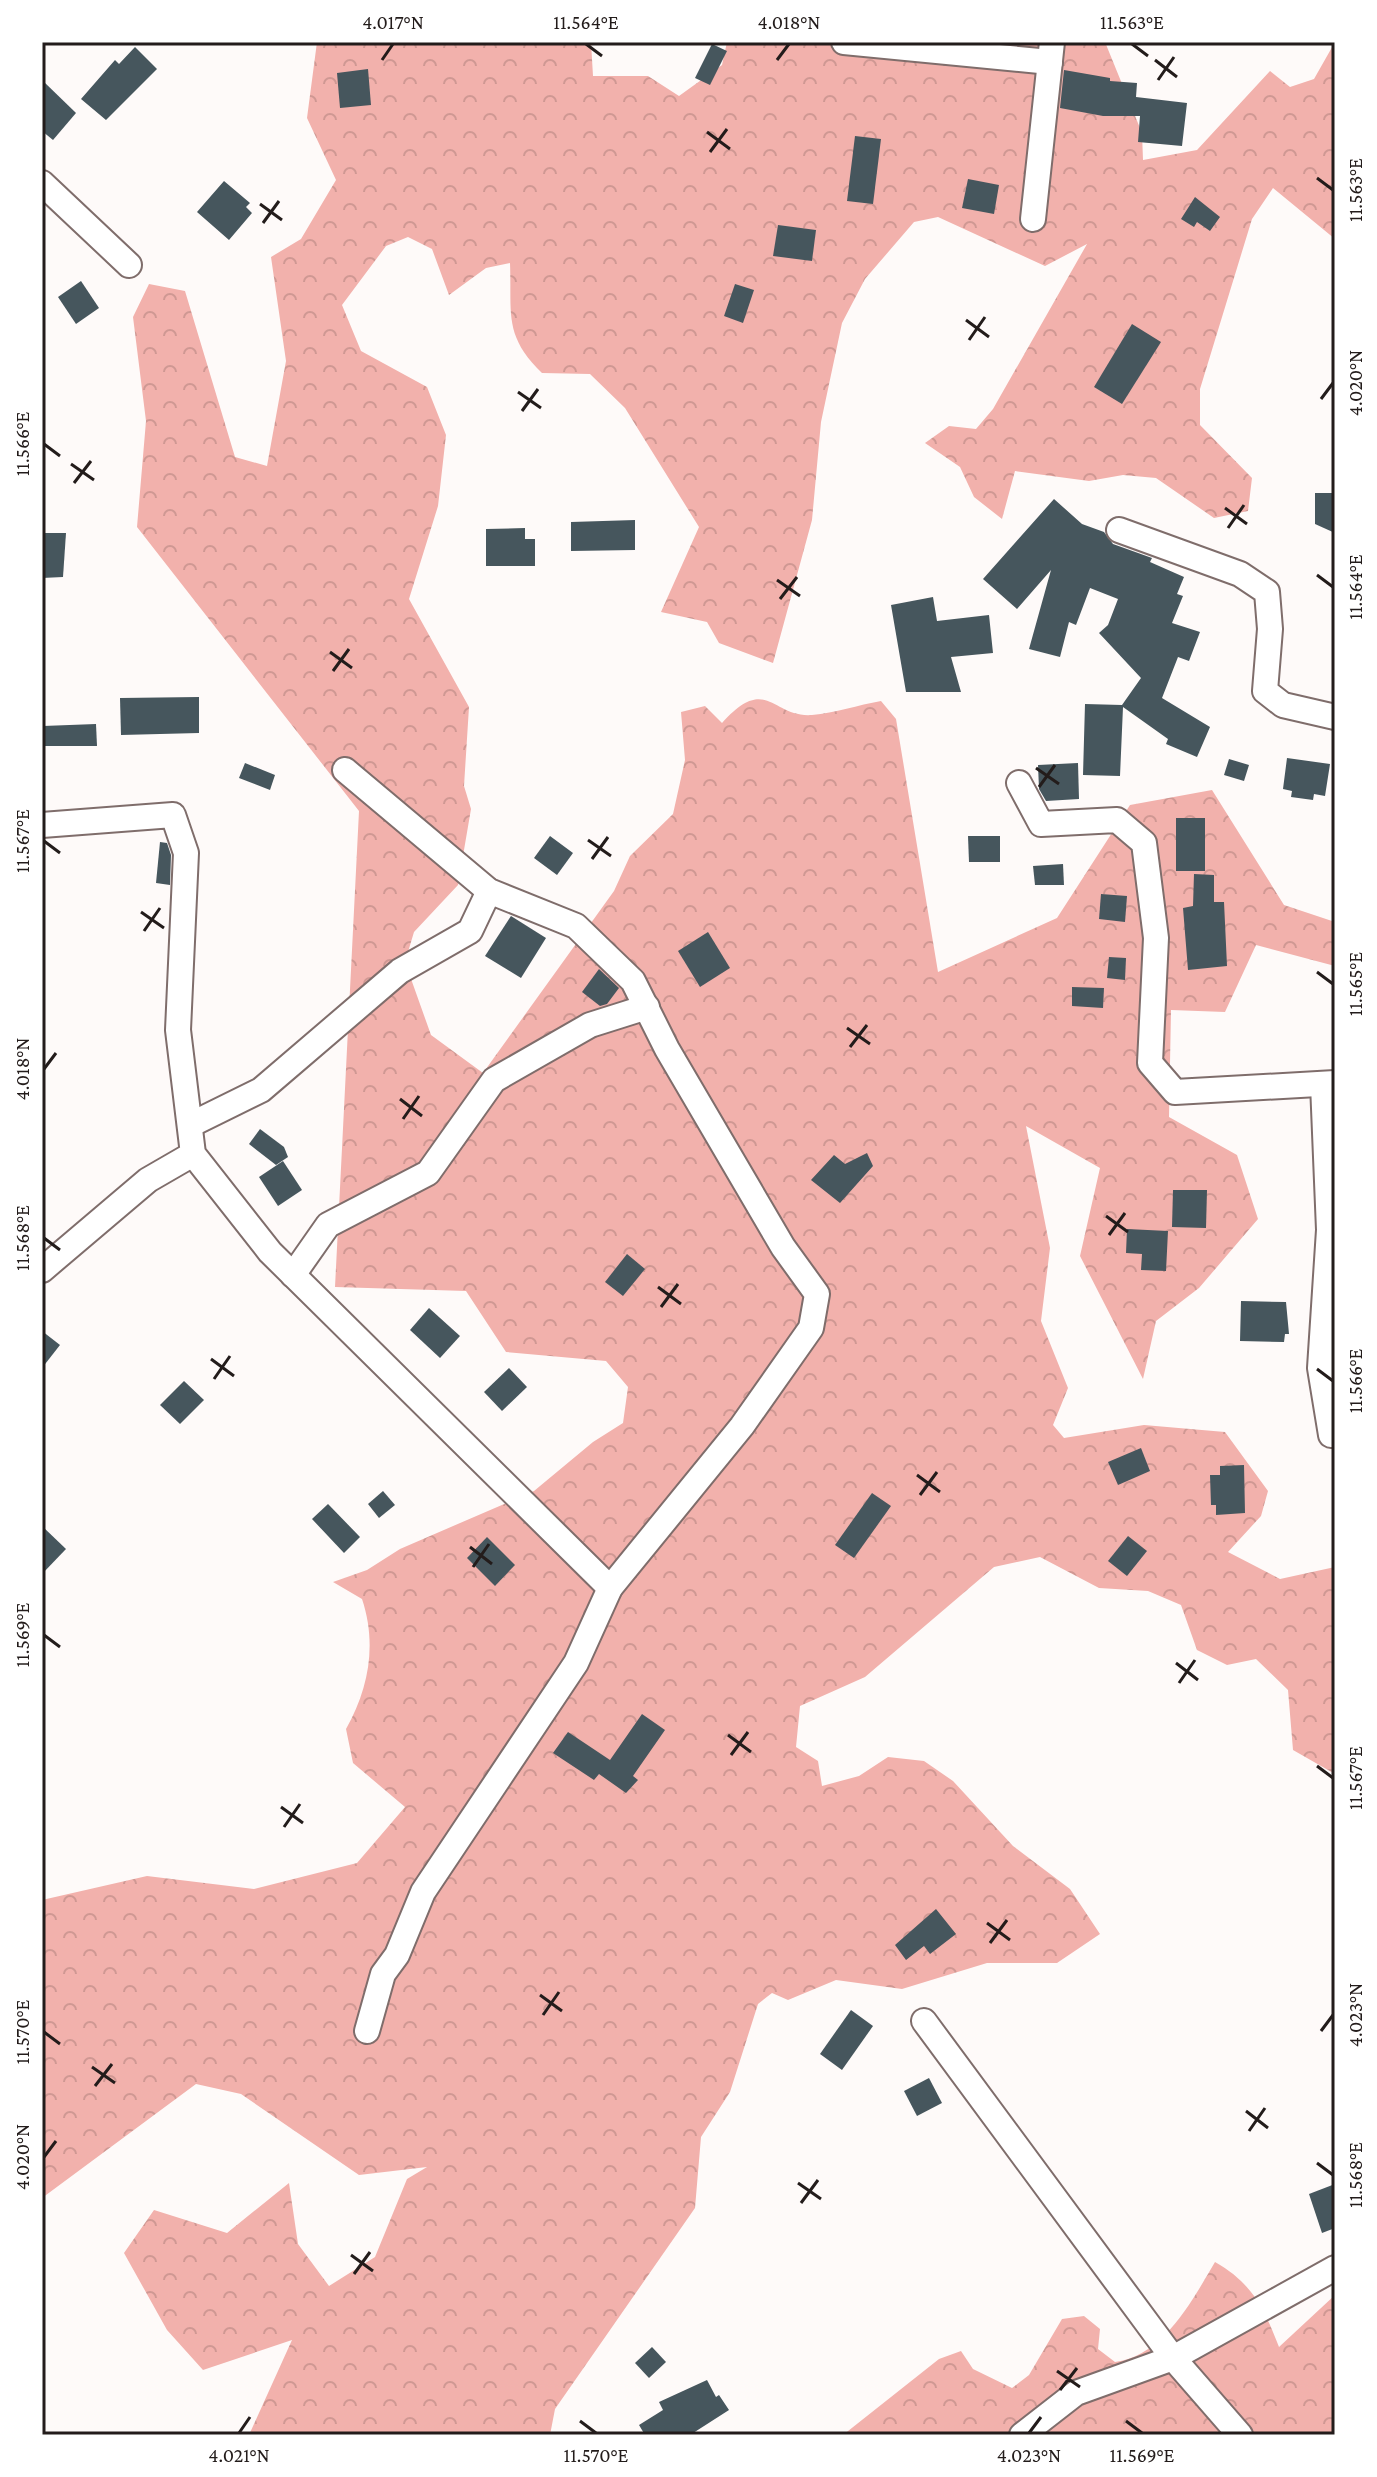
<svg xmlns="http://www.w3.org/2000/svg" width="1377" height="2477" viewBox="0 0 1377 2477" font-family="'Crimson Pro',serif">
<defs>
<pattern id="forest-crowns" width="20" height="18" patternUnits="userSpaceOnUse" patternTransform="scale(2)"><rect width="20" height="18" fill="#f2b1ac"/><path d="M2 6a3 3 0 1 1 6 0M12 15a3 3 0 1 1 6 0" fill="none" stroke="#cf9893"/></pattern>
</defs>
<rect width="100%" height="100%" fill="#fefaf9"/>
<g fill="url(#forest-crowns)">
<path d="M317 42H591L593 76H648L679 96 722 65 727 42H1105L1142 133 1143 160 1197 150 1270 71 1290 87 1314 79 1335 42V239L1273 188 1252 219 1200 389V425L1252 478 1248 511 1214 518 1156 478 1123 475 1089 481 1015 471 1002 519 974 497 960 467 925 443 949 426 976 429 993 409 1087 244 1045 266 938 217 914 222 865 279 842 323 821 422 812 520 773 663 719 643 707 622 661 612 699 527 625 408 590 374 542 373C503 335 512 313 510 263L486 268 449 295 432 249 408 237 386 246 342 305 361 351 427 387 446 435 438 506 409 599 469 707 464 786 471 809 458 885 414 932 405 962 431 1035 483 1073 614 891 630 856 673 814 685 760 681 712 705 706 722 723C767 673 772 718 812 715 835 713 858 705 881 701L896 719 938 972 1057 918 1130 805 1212 790 1284 905 1335 922V966L1256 945 1225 1012 1171 1010 1169 1117 1237 1155 1258 1219 1199 1288 1156 1321 1143 1379 1080 1256 1100 1168 1026 1126 1050 1248 1041 1321 1068 1388 1053 1425 1064 1438 1144 1425 1225 1432 1268 1491 1261 1516 1228 1552 1280 1579 1335 1567V1774L1293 1750 1288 1690 1256 1659 1227 1665 1197 1650 1181 1605 1148 1591 1099 1588 1040 1557 994 1567 865 1677 800 1706 796 1747 818 1761 822 1786 859 1776 888 1757 924 1761 953 1781 1013 1846 1070 1889 1100 1934 1057 1963H987L902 1989 836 1980 788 2000 772 1993 758 2004 730 2092 701 2137 695 2208 555 2409 550 2435H249L292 2340 203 2370 167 2330 124 2253 154 2210 227 2233 289 2183 298 2244 329 2286 375 2257 407 2179 427 2167 359 2175 241 2094 196 2084 42 2198V1900L147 1876 254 1889 357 1863 405 1807 353 1763 346 1729C369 1688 377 1644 362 1599L333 1582 367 1570 400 1549 534 1491 593 1442 623 1423 628 1387 606 1361 506 1352 466 1291 335 1287 359 811 137 527 146 421 133 317 149 284 185 291 235 457 267 466 286 361 271 257 301 239 336 180 307 118Z"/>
<path d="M1215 2262C1252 2283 1264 2308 1279 2347L1335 2295V2435H843L939 2359 961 2351 973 2369 1012 2388 1029 2375 1062 2319 1084 2316 1100 2329 1098 2349 1115 2362C1163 2356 1192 2301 1215 2262Z"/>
</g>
<g fill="#46565d">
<polygon points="712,44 727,51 710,85 695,78"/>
<polygon points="135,47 157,69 106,120 81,99 115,60 119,64"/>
<polygon points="368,69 371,105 340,108 337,73"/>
<polygon points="1064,70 1110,78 1110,81 1137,83 1136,97 1187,103 1182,146 1138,142 1140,116 1103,116 1060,108"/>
<polygon points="42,80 76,113 53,140 42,131"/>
<polygon points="855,136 881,139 873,204 847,201"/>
<polygon points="968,179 999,185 994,214 962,208"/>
<polygon points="224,181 250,203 246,207 252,213 229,240 197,212"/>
<polygon points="1195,197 1220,217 1210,231 1197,222 1194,227 1181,219"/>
<polygon points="778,225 816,230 812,261 773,256"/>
<polygon points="81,281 99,308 76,324 58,297"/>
<polygon points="735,284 754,290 743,323 724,316"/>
<polygon points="1132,324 1161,342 1122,404 1094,387"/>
<polygon points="1315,493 1335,493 1335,533 1315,524"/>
<polygon points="1054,499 1082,524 1104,532 1113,544 1152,558 1150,562 1184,577 1177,594 1183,596 1172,623 1200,632 1189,661 1178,657 1162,698 1210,727 1197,757 1166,744 1168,739 1123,707 1120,776 1083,775 1085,704 1122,705 1141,678 1099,633 1108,625 1118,599 1090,588 1076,625 1069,622 1060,657 1029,649 1051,570 1017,609 983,579"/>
<polygon points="635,520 635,550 571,551 571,522"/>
<polygon points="525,528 525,539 535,539 535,566 486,566 486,529"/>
<polygon points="42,533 66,533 63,577 42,578"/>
<polygon points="933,597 937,621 989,615 993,653 951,657 961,692 906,692 891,605"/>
<polygon points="199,697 199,733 121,735 120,698"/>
<polygon points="96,724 97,746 43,746 43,726"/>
<polygon points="1287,758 1330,764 1325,796 1314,794 1313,800 1291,797 1292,791 1283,789"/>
<polygon points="1229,759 1249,765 1244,781 1224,775"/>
<polygon points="245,763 275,775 270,790 239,778"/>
<polygon points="1078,763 1079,799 1046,801 1039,789 1038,765"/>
<rect x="1176" y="818" width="29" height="53"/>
<polygon points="550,836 573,853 557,875 534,858"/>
<polygon points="968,836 1000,836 1000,862 969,862"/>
<polygon points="160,842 167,843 171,855 170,885 156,883"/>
<polygon points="1063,864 1064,885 1035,885 1033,866"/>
<polygon points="1194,874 1214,875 1214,902 1224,902 1227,966 1188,970 1183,908 1193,906"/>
<polygon points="1101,894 1127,896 1125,922 1099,919"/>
<polygon points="511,916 546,938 521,978 485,956"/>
<polygon points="708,932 730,968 700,987 678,951"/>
<polygon points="1109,957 1126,958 1125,980 1107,978"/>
<polygon points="599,969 619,988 607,1004 600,1006 582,992"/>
<polygon points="1072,987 1104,988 1103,1008 1072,1006"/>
<polygon points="260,1129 284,1147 288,1157 276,1165 249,1144"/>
<polygon points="867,1153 873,1166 840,1203 811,1180 834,1155 845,1164"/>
<polygon points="283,1161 302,1190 278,1206 259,1177"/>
<polygon points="1173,1190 1207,1190 1206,1228 1172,1227"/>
<polygon points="1127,1229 1168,1231 1166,1271 1141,1270 1142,1254 1126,1253"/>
<polygon points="627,1254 645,1269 623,1296 605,1282"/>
<polygon points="1241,1301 1286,1302 1289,1334 1285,1334 1284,1342 1240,1341"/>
<polygon points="429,1308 460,1336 440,1358 410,1330"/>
<polygon points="42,1331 60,1345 42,1368"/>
<polygon points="509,1368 527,1387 502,1411 484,1392"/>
<polygon points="184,1381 204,1400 180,1424 160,1405"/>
<polygon points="1141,1448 1150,1471 1118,1485 1108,1462"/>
<polygon points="1244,1465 1245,1513 1216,1515 1216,1505 1211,1505 1210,1475 1220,1475 1220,1466"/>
<polygon points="383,1491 395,1505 379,1518 368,1504"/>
<polygon points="872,1493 891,1506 854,1558 835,1545"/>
<polygon points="328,1504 360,1537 344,1553 312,1519"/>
<polygon points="42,1526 66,1549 42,1574"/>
<polygon points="1128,1536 1147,1551 1127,1576 1108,1561"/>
<polygon points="487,1537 515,1565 495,1586 467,1558"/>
<polygon points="642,1714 665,1730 633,1776 638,1780 626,1793 599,1774 594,1780 553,1753 568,1732 610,1760"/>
<polygon points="936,1909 956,1934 930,1954 924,1946 906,1960 895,1945"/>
<polygon points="851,2010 873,2026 842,2070 820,2054"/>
<polygon points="929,2078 942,2103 917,2116 904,2091"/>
<polygon points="1335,2184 1335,2228 1322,2233 1309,2194"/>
<polygon points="652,2347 666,2362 649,2378 635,2363"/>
<polygon points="707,2380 716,2397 719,2395 729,2410 690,2435 645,2435 639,2425 663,2410 659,2402"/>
</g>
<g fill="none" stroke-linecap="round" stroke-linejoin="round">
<defs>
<g id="street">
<polyline points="844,42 1050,62"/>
<polyline points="42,183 129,265"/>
<polyline points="1033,219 1052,42"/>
<polyline points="1119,530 1240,574 1267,592 1270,629 1265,691 1283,705 1335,717"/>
<polyline points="345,770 489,891 576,926 633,981 667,1049 783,1247 817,1294 811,1328 742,1426 610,1588 576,1663 423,1892 397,1955 383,1974 367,2031"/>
<polyline points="1019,783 1041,824 1117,820 1144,843 1156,938 1150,1063 1175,1092 1335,1083"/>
<polyline points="42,825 173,815 186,853 178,1030 193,1154 270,1252 610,1588"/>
<polyline points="1323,1084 1329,1230 1320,1368 1331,1435"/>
<polyline points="190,1125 261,1090 400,971 470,931 489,891"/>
<polyline points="42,1270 148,1180 193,1154"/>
<polyline points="293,1275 328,1225 428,1173 494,1080 590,1025 647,1007"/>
<polyline points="924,2021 1173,2358 1240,2435"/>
<polyline points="1022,2435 1076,2393 1173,2358 1335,2268"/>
</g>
</defs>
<use href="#street" stroke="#7f6d6b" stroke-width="28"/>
<use href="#street" stroke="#fff" stroke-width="24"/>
</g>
<path fill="none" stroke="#231c1b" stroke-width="3" d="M586 44 602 56M1132 44 1148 56M382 60 393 44M777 60 789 44M1155 60 1177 77M1158 80 1174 57M707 132 730 149M710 152 727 129M1317 178 1333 190M260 204 282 220M263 223 279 201M966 320 989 337M969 340 985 317M518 392 541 408M1321 399 1333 383M522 411 538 389M44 444 60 456M71 464 94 480M74 483 91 461M1225 508 1247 524M1228 528 1244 505M1317 575 1333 587M777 580 800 596M780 599 797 577M330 652 352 668M333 671 349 649M1036 768 1059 784M1039 787 1055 765M588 840 611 856M44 841 60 853M592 859 608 837M141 912 164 928M144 931 160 908M1317 972 1333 984M847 1028 870 1044M850 1047 867 1025M44 1069 56 1053M400 1099 422 1116M403 1119 419 1096M1106 1216 1128 1232M1109 1235 1125 1213M44 1238 60 1250M658 1287 681 1304M661 1307 678 1284M211 1359 234 1376M1317 1369 1333 1381M214 1379 230 1356M917 1475 940 1492M920 1495 937 1472M470 1547 492 1564M473 1567 489 1544M44 1635 60 1647M1176 1663 1198 1680M1179 1683 1195 1660M728 1735 751 1752M731 1755 748 1732M1317 1766 1333 1778M281 1807 303 1823M284 1827 300 1804M987 1923 1010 1940M990 1943 1007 1920M540 1995 562 2011M543 2015 559 1992M1321 2031 1333 2015M44 2032 60 2044M92 2067 115 2083M95 2086 112 2064M1246 2111 1268 2128M1249 2131 1265 2108M44 2157 56 2141M1317 2163 1333 2175M798 2183 821 2199M801 2203 818 2180M351 2255 373 2271M354 2274 370 2252M1057 2371 1080 2387M1060 2390 1077 2368M580 2421 596 2433M1126 2421 1142 2433M239 2433 250 2417M1029 2433 1041 2417"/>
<rect width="1377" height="2477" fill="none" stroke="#ffffff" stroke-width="88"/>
<rect x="44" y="44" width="1289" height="2389" fill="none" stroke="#231c1b" stroke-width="3"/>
<g font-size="20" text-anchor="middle" fill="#231c1b">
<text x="393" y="29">4.017°N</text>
<text x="586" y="29">11.564°E</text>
<text x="789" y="29">4.018°N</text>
<text x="1132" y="29">11.563°E</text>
<text transform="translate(1355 190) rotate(-90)" y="7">11.563°E</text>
<text transform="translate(1355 383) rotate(-90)" y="7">4.020°N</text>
<text transform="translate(22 444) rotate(-90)" y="7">11.566°E</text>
<text transform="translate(1355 587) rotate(-90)" y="7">11.564°E</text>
<text transform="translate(22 841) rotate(-90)" y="7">11.567°E</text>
<text transform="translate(1355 984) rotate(-90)" y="7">11.565°E</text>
<text transform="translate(22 1069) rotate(-90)" y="7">4.018°N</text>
<text transform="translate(22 1238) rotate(-90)" y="7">11.568°E</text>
<text transform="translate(1355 1381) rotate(-90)" y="7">11.566°E</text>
<text transform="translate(22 1635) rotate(-90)" y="7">11.569°E</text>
<text transform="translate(1355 1778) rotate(-90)" y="7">11.567°E</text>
<text transform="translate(1355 2015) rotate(-90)" y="7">4.023°N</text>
<text transform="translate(22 2032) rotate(-90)" y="7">11.570°E</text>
<text transform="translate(22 2157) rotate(-90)" y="7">4.020°N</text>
<text transform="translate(1355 2175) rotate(-90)" y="7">11.568°E</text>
<text x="239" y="2462">4.021°N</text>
<text x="596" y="2462">11.570°E</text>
<text x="1029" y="2462">4.023°N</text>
<text x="1142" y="2462">11.569°E</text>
</g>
</svg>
